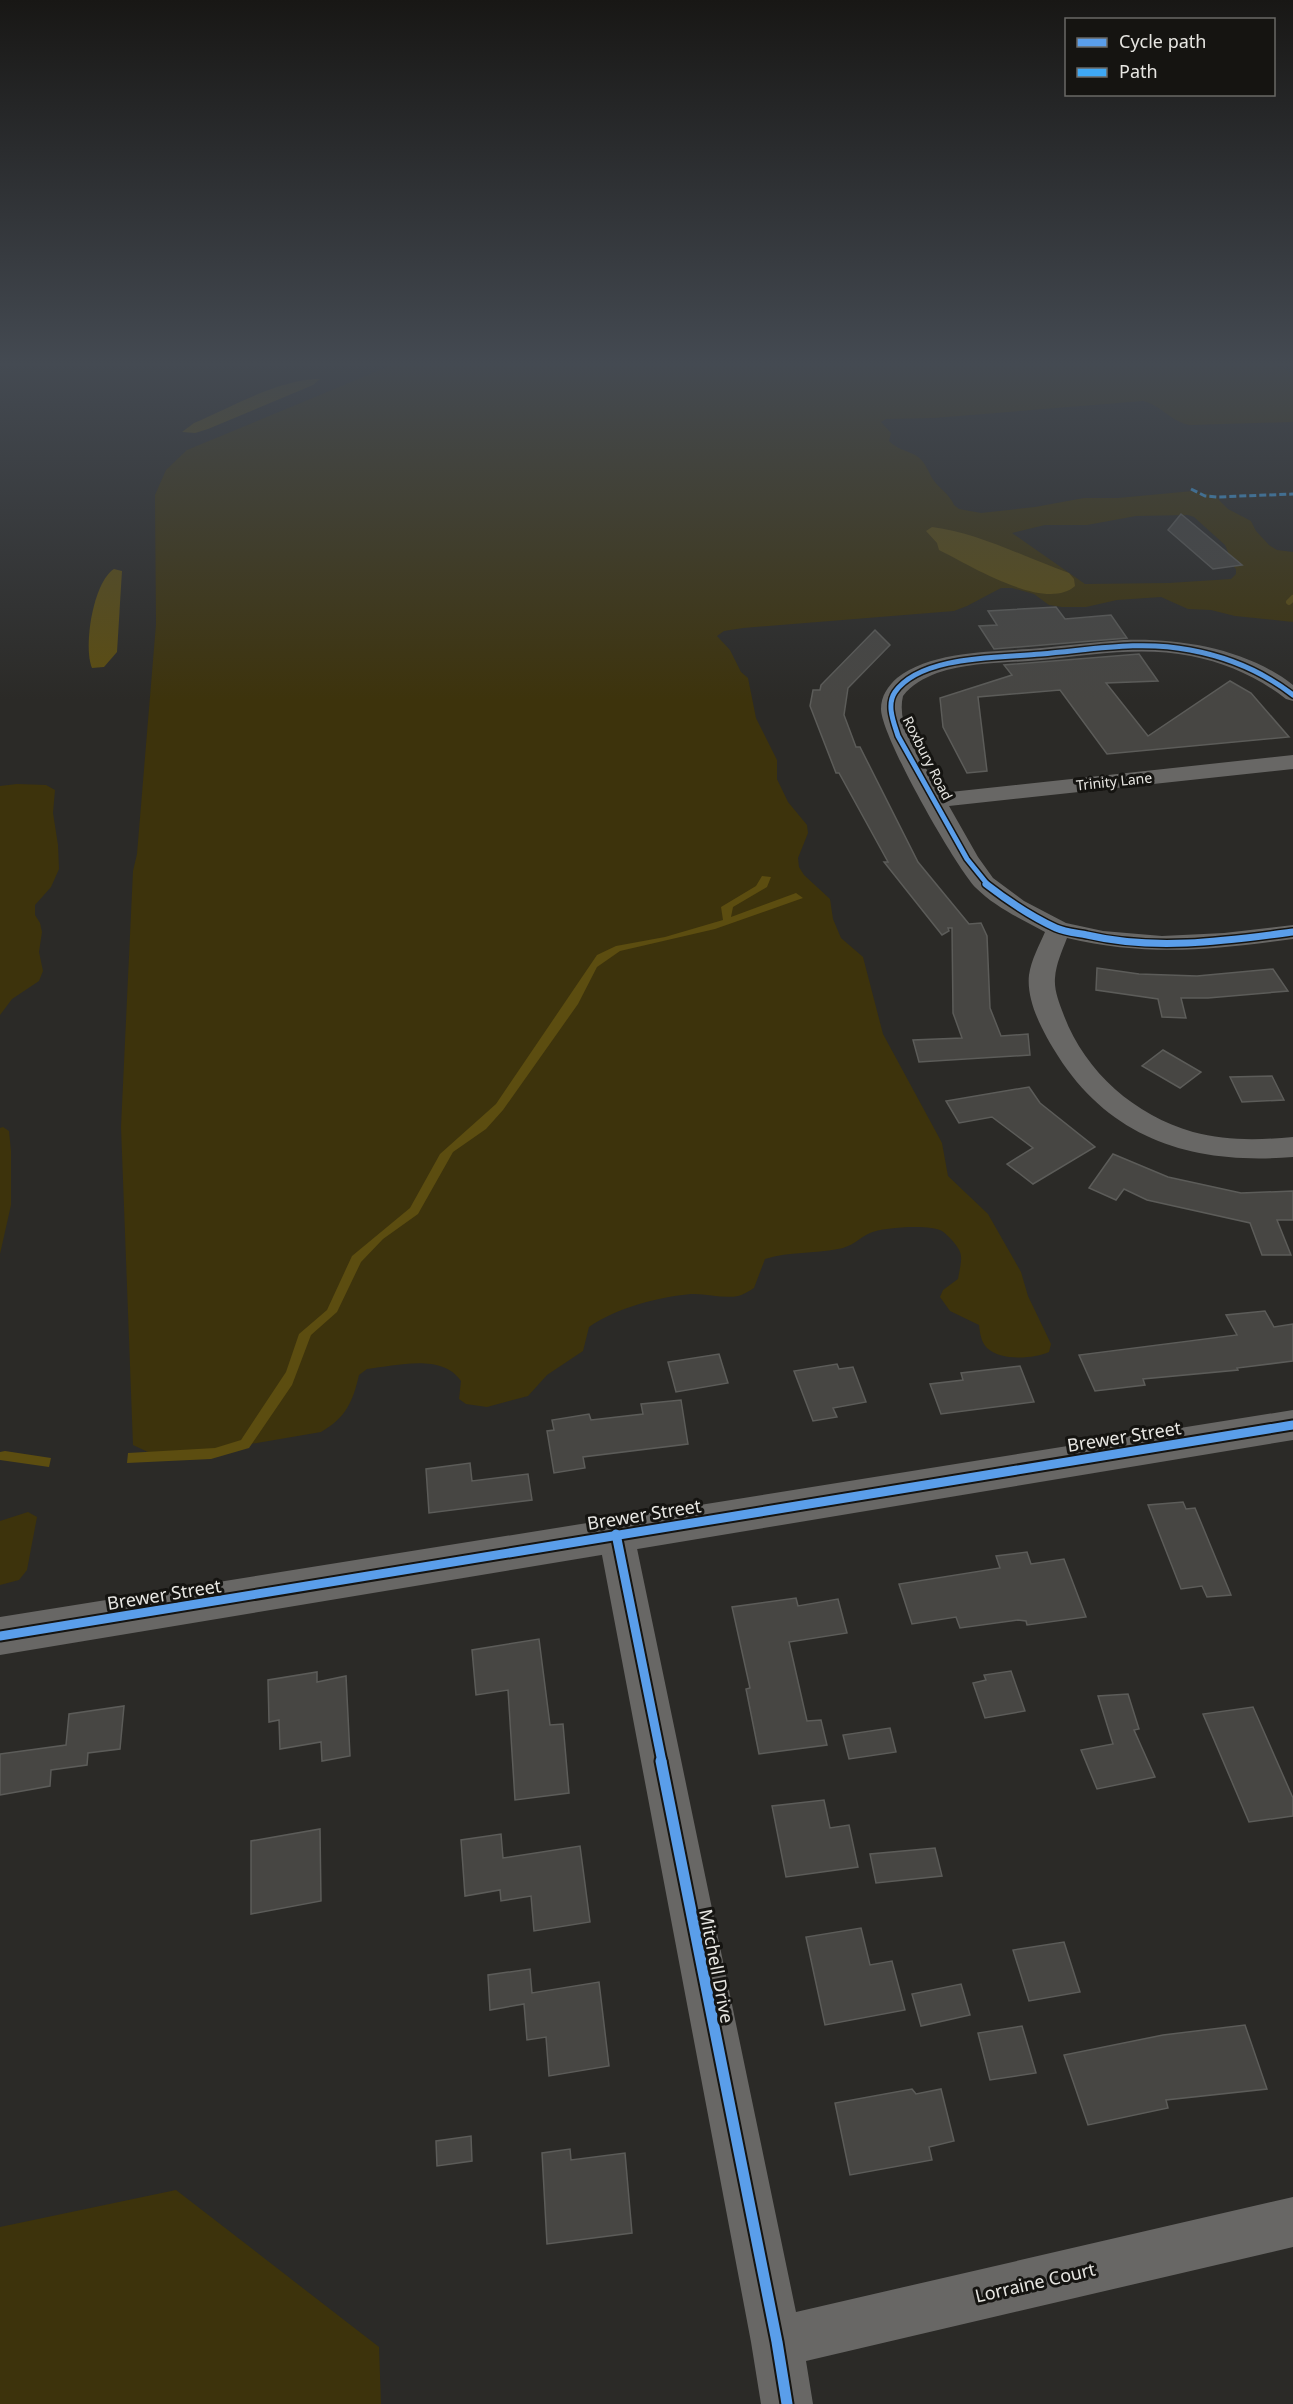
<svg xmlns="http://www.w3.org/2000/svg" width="1293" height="2404" viewBox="0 0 1293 2404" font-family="'Noto Sans',sans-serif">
<rect width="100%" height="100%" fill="#2b2a27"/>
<g fill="#3d330c" fill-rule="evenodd">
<path d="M397 363H1274L1293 374V422L1190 425C1171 422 1161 405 1143 401L934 418 886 419 881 422 891 433 889 441C897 449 905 450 915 455 924 460 928 470 932 478 938 488 949 493 954 505L959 509 981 513 1035 507 1084 498H1118L1193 491 1214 495 1228 509 1251 521 1256 531 1269 545 1277 550 1293 552V622L1235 616 1211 610 1188 609 1161 597 1117 600 1086 607H1062L1049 605 1034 594 1012 588H1001L967 606 954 611 743 628 724 631 717 636 730 650 741 672 748 678 756 718 777 760V779L788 802 807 825 808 833 798 858 799 867 804 875 830 899 833 919 841 938 863 957 883 1034 942 1143 948 1176 988 1214 1021 1272 1028 1296 1051 1344 1049 1352C1033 1359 1001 1361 987 1348 981 1342 980 1333 979 1325L950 1311 940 1297 943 1290 958 1279C959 1271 963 1260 960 1252 958 1246 948 1235 942 1231 931 1224 883 1227 870 1233 859 1238 852 1247 838 1249 814 1254 790 1251 765 1259L754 1288C749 1291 743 1295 738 1296 723 1299 706 1293 691 1294 658 1297 616 1308 589 1327L583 1351 547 1375 528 1396 487 1407 466 1404 459 1399 461 1381C442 1353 396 1366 367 1369L359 1375C353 1401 346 1418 321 1432L215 1450 150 1453 133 1445 121 1127 133 871 137 854 156 624 155 495 166 470 187 450ZM1188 515 1194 517 1225 545 1228 552 1224 557 1236 569V574L1231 579 1169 583 1085 584 1012 533 1045 525H1087L1136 516Z"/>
<polygon points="17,784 46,785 55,790 53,813 58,845 59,869 51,887 35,905 35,915 40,923 42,932 39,952 43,971 39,981 12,999 0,1015 0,786"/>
<polygon points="3,1127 9,1131 11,1151 11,1205 0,1254 0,1128"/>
<polygon points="28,1512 37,1517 27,1570 19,1580 0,1585 0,1521"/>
<polygon points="176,2190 379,2347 381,2404 0,2404 0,2227"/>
</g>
<g fill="#5c4d10">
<path d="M320 379 313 385 208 429 195 433 182 432 194 423C232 407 279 379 320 379Z"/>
<path d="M932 527C979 533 1024 557 1069 573L1074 579 1075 586C1045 613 968 564 939 550L937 543 926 531Z"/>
<path d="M114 569 122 571 117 652 104 667 92 668C83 647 93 582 114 569Z"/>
<polygon points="762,876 771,877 767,887 733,907 731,917 796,893 803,898 715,929 620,951 597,967 578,1004 503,1110 486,1129 453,1152 418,1214 383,1239 361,1262 337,1312 311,1335 292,1385 249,1448 211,1459 127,1463 128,1453 215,1448 241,1440 286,1372 299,1334 327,1310 352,1256 410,1208 440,1154 496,1104 597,955 616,946 665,937 723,920 721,907 756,886"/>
<polygon points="5,1451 51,1458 49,1467 0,1460 0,1452"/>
</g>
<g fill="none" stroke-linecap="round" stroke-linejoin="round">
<polyline stroke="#5c4d10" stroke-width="6" points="1289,602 1293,598"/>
</g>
<g fill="#474643" stroke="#5c5c59" stroke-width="1.5">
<polygon points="1181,514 1242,565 1213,569 1168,530"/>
<polygon points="1056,607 1065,619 1111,615 1127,638 994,649 979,626 997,625 988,611"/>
<polygon points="875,630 890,645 848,688 844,715 856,747 860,747 918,862 969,924 981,923 987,936 990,1008 1001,1036 1028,1034 1030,1055 919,1062 913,1040 962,1038 953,1013 952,928 948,928 949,931 942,935 884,862 888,862 839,773 836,773 810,706 813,690 820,690 821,685"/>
<polygon points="1139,654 1158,681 1106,683 1148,736 1230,681 1251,693 1289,737 1107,754 1060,690 978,697 987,771 967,773 943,727 940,698 1012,675 1004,665"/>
<polygon points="1097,968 1139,974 1197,976 1273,969 1288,991 1208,998 1181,998 1186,1018 1162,1017 1158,999 1096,990"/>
<polygon points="1163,1050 1201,1072 1180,1088 1142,1066"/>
<polygon points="1272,1076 1284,1100 1242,1102 1230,1077"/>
<polygon points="1029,1087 1040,1103 1095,1147 1033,1184 1007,1164 1033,1148 992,1117 959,1123 946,1101"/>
<polygon points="1113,1154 1168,1177 1241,1193 1293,1191 1293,1220 1277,1220 1291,1255 1262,1255 1250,1223 1147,1200 1124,1189 1116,1200 1089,1188"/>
<polygon points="1265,1311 1274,1327 1293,1324 1293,1361 1237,1368 1238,1370 1143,1379 1145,1385 1095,1391 1079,1355 1237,1335 1226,1315"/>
<polygon points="719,1354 728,1383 676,1392 668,1362"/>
<polygon points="837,1364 839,1369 853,1367 866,1402 833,1408 837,1417 813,1421 794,1371"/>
<polygon points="1020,1366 1034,1402 941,1414 930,1384 963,1380 961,1373"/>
<polygon points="681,1400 688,1444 583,1457 585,1468 554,1473 547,1431 554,1430 552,1420 589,1414 591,1420 643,1414 641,1404"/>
<polygon points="470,1463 472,1481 528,1474 532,1500 429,1513 426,1469"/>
<polygon points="1183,1502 1186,1509 1195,1508 1231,1595 1207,1597 1202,1586 1181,1589 1148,1505"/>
<polygon points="1027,1552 1031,1564 1064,1559 1086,1617 1027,1625 1026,1621 1018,1620 960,1628 956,1617 912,1624 899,1584 1000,1568 996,1556"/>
<polygon points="796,1598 798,1606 838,1599 847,1633 789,1642 807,1721 821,1720 827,1745 759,1754 746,1689 750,1688 732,1607"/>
<polygon points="539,1639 550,1725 563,1724 569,1793 515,1800 508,1690 476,1695 472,1650"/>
<polygon points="1011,1671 1025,1711 985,1718 973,1683 986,1680 984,1675"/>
<polygon points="317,1672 317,1682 346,1676 350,1756 322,1761 321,1742 280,1749 279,1720 269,1722 268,1680"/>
<polygon points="1128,1694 1139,1729 1134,1730 1155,1777 1097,1789 1081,1750 1113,1744 1098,1696"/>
<polygon points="124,1706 120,1749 88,1753 87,1765 51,1770 50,1786 0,1795 0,1754 66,1745 69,1714"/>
<polygon points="1253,1707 1293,1798 1293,1816 1249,1822 1203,1714"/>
<polygon points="890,1728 896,1752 849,1759 843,1735"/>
<polygon points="824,1800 830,1828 849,1825 858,1867 786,1877 772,1806"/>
<polygon points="320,1829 321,1901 251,1914 251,1841"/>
<polygon points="501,1834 503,1858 580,1846 590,1922 534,1931 531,1896 501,1901 500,1890 465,1896 461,1840"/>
<polygon points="935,1848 942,1876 876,1883 870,1854"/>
<polygon points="861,1928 870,1965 892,1961 905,2010 825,2025 806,1937"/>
<polygon points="1064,1942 1080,1992 1029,2001 1013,1950"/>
<polygon points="530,1969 532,1993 599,1982 609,2066 549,2076 546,2037 527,2040 524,2004 490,2010 488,1975"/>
<polygon points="961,1984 970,2015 921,2026 912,1994"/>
<polygon points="1245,2025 1267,2089 1166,2100 1168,2108 1088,2125 1064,2055 1163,2035"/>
<polygon points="1022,2026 1036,2073 990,2080 978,2033"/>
<polygon points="912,2089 916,2094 941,2089 954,2141 929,2147 932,2160 850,2175 835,2103"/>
<polygon points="471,2136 472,2161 437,2166 436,2141"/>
<polygon points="570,2149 571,2160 625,2153 632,2233 547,2244 542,2153"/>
</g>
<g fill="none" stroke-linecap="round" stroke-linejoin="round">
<g fill="#686765" fill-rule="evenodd">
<path d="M1124 640C1181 638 1247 649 1293 685V701L1286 699C1258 677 1226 663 1191 656 1141 646 1091 655 1041 660 1006 663 970 662 937 673 924 678 911 685 903 696 895 729 926 766 941 793L1293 755V769L949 806 978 857 993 878 1024 901 1066 923 1103 931 1162 936 1224 933 1293 925V939C1212 950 1148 957 1067 938 1062 951 1056 964 1055 978 1054 990 1059 1002 1063 1013 1084 1071 1134 1115 1193 1132 1226 1141 1260 1140 1293 1137V1157C1196 1165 1112 1141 1058 1056 1044 1034 1026 1002 1029 975 1031 960 1039 946 1045 932 1021 919 995 907 976 888 955 866 881 736 881 709 881 696 888 686 897 678 934 649 998 652 1042 648 1070 645 1096 642 1124 640Z"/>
<polygon points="616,1518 629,1523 634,1534 796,2312 1293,2197 1293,2247 806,2361 813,2404 761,2404 751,2342 598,1534 603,1523"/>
</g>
<polygon fill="#686765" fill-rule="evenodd" points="1293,1410 1293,1440 0,1655 0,1617"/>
<polyline stroke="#3fa9f5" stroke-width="3" stroke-dasharray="7 3" stroke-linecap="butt" points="1191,489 1205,496 1217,497 1293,494"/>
<defs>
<path id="cycleway-far3" d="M988 885 967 859 898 736C894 723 886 705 895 692 921 655 1000 658 1041 654 1091 650 1140 640 1190 650 1228 657 1262 671 1293 695"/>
<path id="cycleway-far2" d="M986 884C1008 901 1030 916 1056 928 1065 932 1077 933 1087 935 1155 951 1225 941 1293 932"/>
<g id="cycleway-far1">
<polyline points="616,1534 662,1762"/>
<polyline points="0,1636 1293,1425"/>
</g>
<polyline id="cycleway" points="661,1761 777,2342 787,2404"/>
</defs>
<use href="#cycleway-far3" stroke="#151411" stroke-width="8"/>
<use href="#cycleway-far2" stroke="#151411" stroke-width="10"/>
<use href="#cycleway-far1" stroke="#151411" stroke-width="13"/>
<use href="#cycleway" stroke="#151411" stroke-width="15"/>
<use href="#cycleway-far3" stroke="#5a9eea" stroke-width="5"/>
<use href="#cycleway-far2" stroke="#5a9eea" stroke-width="7"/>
<use href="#cycleway-far1" stroke="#5a9eea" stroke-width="9"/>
<use href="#cycleway" stroke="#5a9eea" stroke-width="11"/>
</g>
<linearGradient id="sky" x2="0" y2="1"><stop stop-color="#181715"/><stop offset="0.52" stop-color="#444a52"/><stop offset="1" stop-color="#444a52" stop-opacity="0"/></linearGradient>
<rect width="1293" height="700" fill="url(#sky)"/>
<g text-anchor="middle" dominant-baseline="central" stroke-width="6" stroke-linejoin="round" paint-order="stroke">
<g font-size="14" fill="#e7e6e2" stroke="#151411">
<text transform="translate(928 758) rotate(63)">Roxbury Road</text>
<text transform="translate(1114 781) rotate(-6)">Trinity Lane</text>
</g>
<g font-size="18" fill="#e7e6e2" stroke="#151411">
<text transform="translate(1124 1436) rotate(-9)">Brewer Street</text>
<text transform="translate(644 1514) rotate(-9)">Brewer Street</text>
<text transform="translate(164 1594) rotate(-9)">Brewer Street</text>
<text transform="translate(717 1966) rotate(79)">Mitchell Drive</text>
<text transform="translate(1035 2282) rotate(-13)">Lorraine Court</text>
</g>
</g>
<rect x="1065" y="18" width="210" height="78" fill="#151411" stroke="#696865" stroke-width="1.5"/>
<rect x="1077" y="38" width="30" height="9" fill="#5a9eea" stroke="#696865" stroke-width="1.5"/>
<text x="1119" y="48" font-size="18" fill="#e7e6e2">Cycle path</text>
<rect x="1077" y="68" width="30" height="9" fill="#3fa9f5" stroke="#696865" stroke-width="1.5"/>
<text x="1119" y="78" font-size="18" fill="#e7e6e2">Path</text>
</svg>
